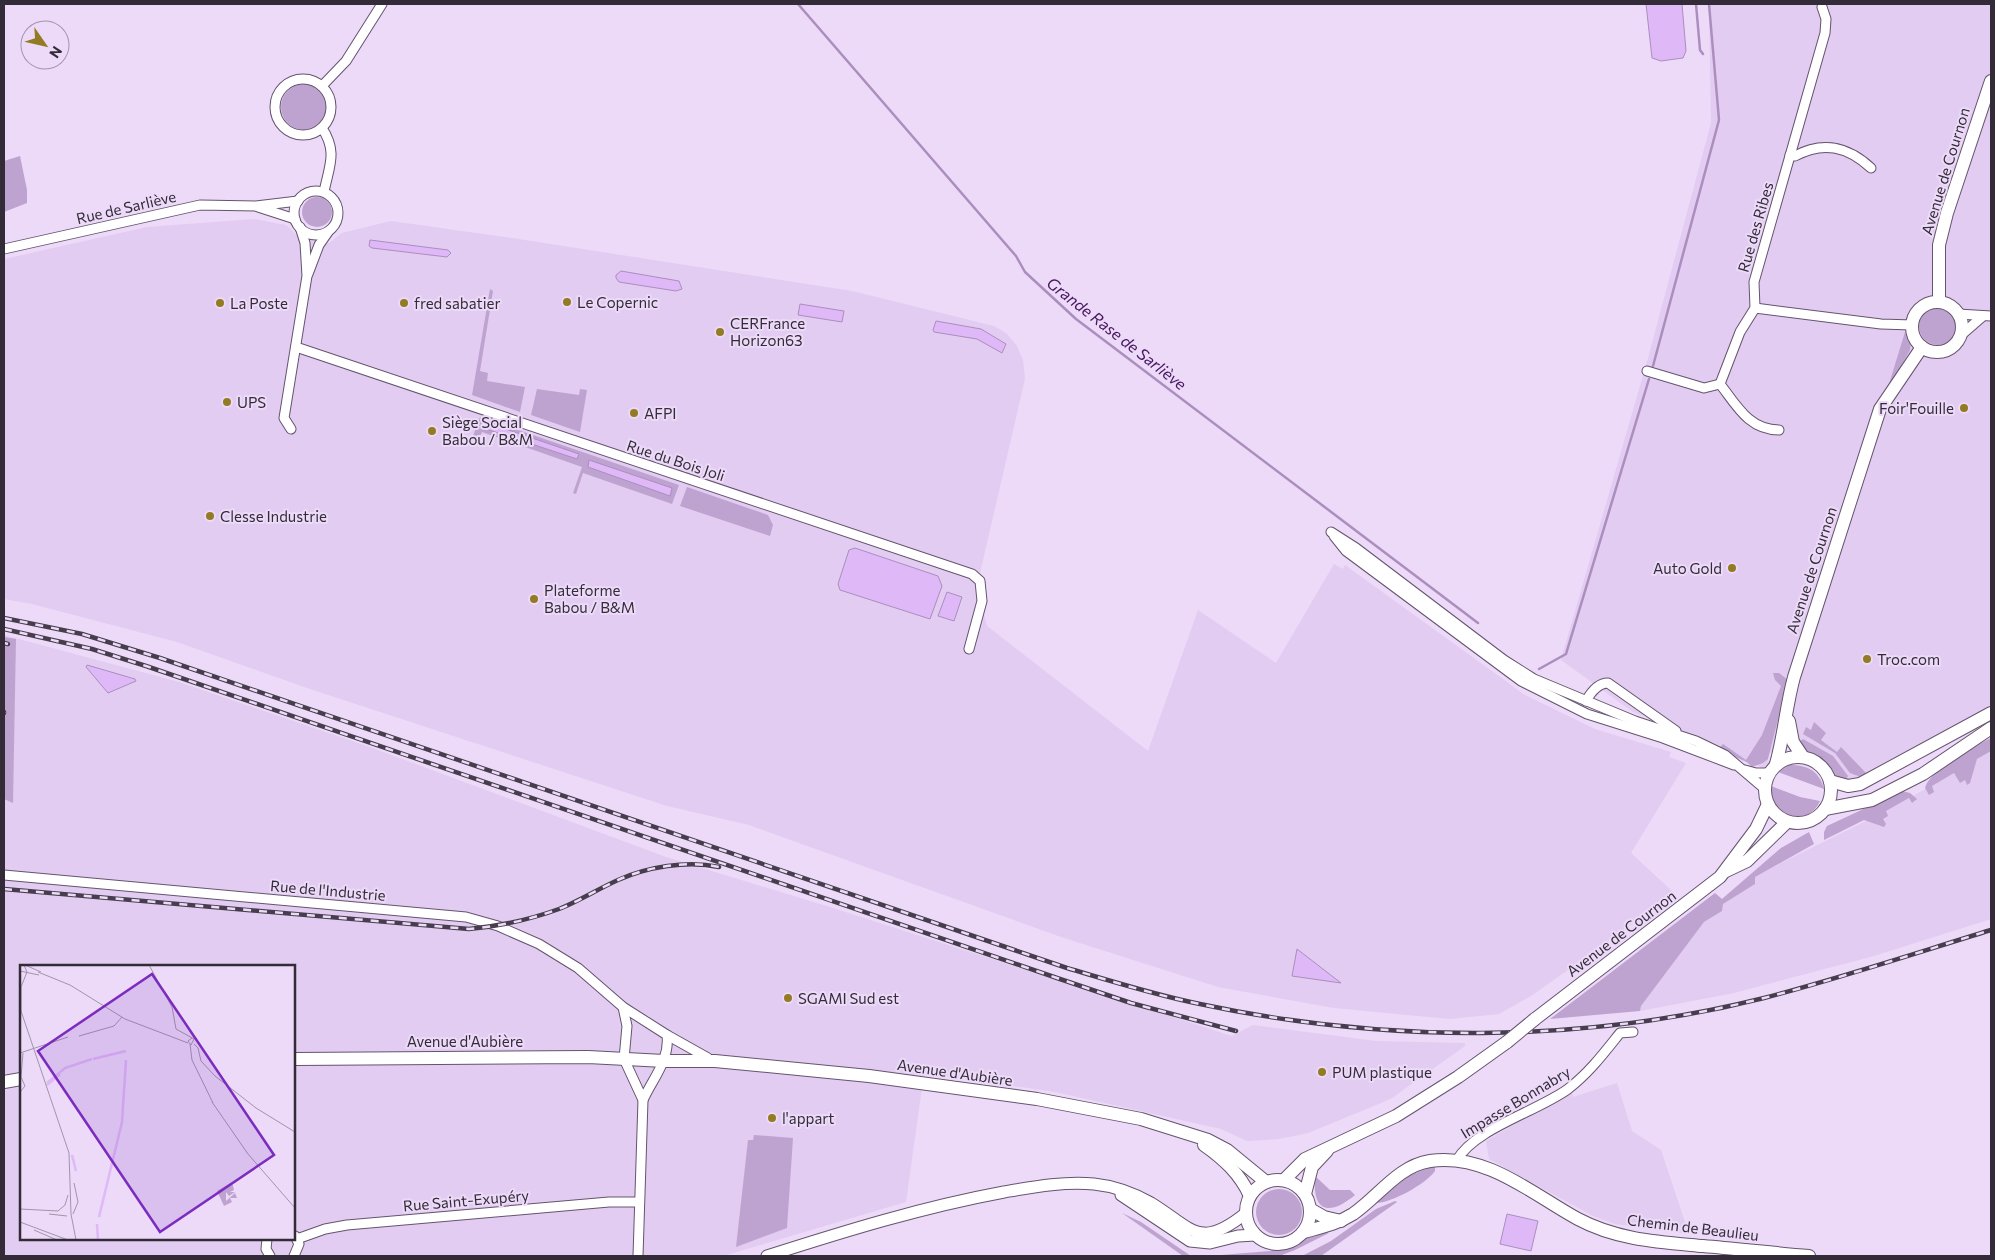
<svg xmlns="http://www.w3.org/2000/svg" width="1995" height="1260" viewBox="0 0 1995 1260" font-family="Commissioner,sans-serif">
<rect width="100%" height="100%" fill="#ecdaf8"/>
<g fill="#e2ccf1" fill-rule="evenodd">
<polygon points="1709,4 1991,4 1991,707 1907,756 1894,773 1864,788 1830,781 1829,775 1814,761 1811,752 1790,747 1766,754 1772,770 1769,773 1757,765 1751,765 1687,733 1633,712 1561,660 1648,358 1711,123"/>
<polygon points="254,219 286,225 297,235 329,243 342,233 391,221 512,238 852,291 994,326 1007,334 1017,346 1023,360 1025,379 977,586 987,626 1148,751 1198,610 1276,663 1334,564 1343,569 1345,565 1525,695 1595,729 1671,752 1669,757 1686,763 1631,853 1673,892 1619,934 1531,996 1499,1014 1450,1019 1334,1008 1218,987 1061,937 749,825 667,806 307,688 177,642 32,604 4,599 4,259 147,227"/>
<path d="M4 635 179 682 370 747 666 857 833 908 1232 1036 1253 1025 1376 1041 1465 1043V1046L1392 1098 1374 1106 1308 1133 1279 1139 1247 1141 1221 1129 1055 1092 924 1073 906 1202 723 1256H4ZM21 966H294V1239H21Z"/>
<polygon points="1991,738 1991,919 1874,956 1734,993 1640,1011 1641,1006 1704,922 1722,911 1723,904 1753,877 1884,812 1954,773"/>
<polygon points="1617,1083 1632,1131 1661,1150 1689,1234 1615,1224 1593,1216 1489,1159 1486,1141 1572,1091 1573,1097"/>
</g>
<g fill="#bea3d0">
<circle cx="304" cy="107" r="23"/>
<polygon points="20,156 27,190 27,203 4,212 4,161"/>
<circle cx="317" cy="212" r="15"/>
<polygon points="490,289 493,291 480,371 488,373 487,381 525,387 520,412 472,395"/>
<circle cx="1938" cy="326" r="19"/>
<polygon points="1905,332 1911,339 1910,350 1891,384 1889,384"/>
<polygon points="537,389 579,395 580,389 587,390 580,432 531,415"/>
<polygon points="480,417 679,485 672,504 583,473 576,494 573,493 582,467 482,432 479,438 473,436"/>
<polygon points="687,487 768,515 773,525 770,536 680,506"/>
<polygon points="4,637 16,639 13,803 4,799"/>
<polygon points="1773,673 1779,673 1788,680 1768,759 1763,763 1752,767 1747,762 1720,750 1720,747 1723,744 1746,760 1762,735 1781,686 1775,680"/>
<polygon points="1814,722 1826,733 1821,740 1837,752 1841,747 1867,774 1861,777 1850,773 1835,753 1803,734 1806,727 1811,730"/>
<path d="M1991 738V751L1977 759 1970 783 1967 785 1965 780 1960 783 1954 773 1932 786 1934 792 1929 795 1925 788C1929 770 1975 746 1991 738Z"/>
<path d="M1803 739 1833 756 1848 776 1845 781C1834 777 1832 769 1824 762 1815 755 1805 752 1798 743Z"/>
<path d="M1790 765C1808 765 1819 771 1824 789L1778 772Z"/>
<path d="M1771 786 1800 797 1820 801C1807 829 1772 819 1771 786Z"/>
<polygon points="1902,791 1910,793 1917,799 1912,803 1909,798 1886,811 1888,816 1883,819 1886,824 1884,827 1864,820 1824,840 1824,832 1827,826"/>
<polygon points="1809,832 1814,844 1755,877 1755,884 1723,904 1722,911 1704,922 1641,1006 1640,1011 1550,1019 1715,893 1722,899 1781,848"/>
<polygon points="754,1135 793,1138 787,1228 736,1247 748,1140 753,1140"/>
<path d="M1435 1166V1171C1426 1184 1391 1203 1376 1203L1407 1176Z"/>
<path d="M1315 1176 1330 1190H1350L1355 1195C1330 1216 1312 1213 1315 1176Z"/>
<circle cx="1279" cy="1212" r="23"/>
<polygon points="1395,1201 1397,1202 1321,1256 1302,1256 1331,1241 1376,1209"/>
<polygon points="1122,1213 1141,1222 1191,1256 1183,1256"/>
<polygon points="1324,1231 1329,1233 1295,1250 1279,1256 1209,1256 1270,1251"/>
</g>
<g fill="#deb8f7" stroke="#ab8ebe">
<polygon points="1646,4 1682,4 1686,51 1683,58 1661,61 1652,58"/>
<polygon points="370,240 448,250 451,253 447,257 372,248 369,246"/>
<polygon points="621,271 679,281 682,289 676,291 619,282 616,278 616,275"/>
<polygon points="800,304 844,311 842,322 798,315"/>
<polygon points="936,321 981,329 1006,344 1002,353 977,339 934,332 933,330"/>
<polygon points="485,422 579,454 577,459 483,428"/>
<polygon points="589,460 672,488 670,496 588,467"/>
<polygon points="855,548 938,576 942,586 930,619 840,590 838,584 849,550"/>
<polygon points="947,592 962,597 954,621 938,616"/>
<polygon points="87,665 135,679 136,681 108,693 86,667"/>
<polygon points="1297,949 1341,983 1292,976"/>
<polygon points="1507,1214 1538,1221 1531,1251 1500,1244"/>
</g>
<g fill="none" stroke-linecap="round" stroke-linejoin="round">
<g stroke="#ab8ebe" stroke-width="2.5">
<polyline points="798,4 1016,256 1025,272 1076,319 1478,623"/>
<polyline points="1696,4 1700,50 1703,54"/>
<polyline points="1653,366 1719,120 1709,4"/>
<polyline points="1539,669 1566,654 1649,379"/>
</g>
<defs>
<g id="minor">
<circle cx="303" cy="107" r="28"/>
<polyline points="322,86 346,61 382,4"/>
<path d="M322 128C338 152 329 166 324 192"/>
<path d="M1790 155 1795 156C1823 141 1847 146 1871 168"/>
<circle cx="316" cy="213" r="22"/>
<polyline points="258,207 295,219"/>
<polyline points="4,249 200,205 256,206 298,201"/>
<polyline points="308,274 319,245 328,232"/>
<polyline points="1755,308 1881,324 1912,325"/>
<polyline points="1958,314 1991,316"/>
<polyline points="1960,336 1983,316"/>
<polyline points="296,347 972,574 980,581 982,601 969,649"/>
<polyline points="1647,371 1704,388 1720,384"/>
<polyline points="1720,384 1740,332 1755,308 1754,282 1825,33 1826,19 1822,7"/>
<path d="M1720 384C1737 406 1749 430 1779 430"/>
<polyline points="291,429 284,418 307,276 305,243 300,227"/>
<polyline points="1331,532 1356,548 1504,660 1534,679 1635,721 1696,741 1725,755 1765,789"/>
<polyline points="1334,536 1346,551 1521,681 1587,714 1663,738 1734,765"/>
<path d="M1586 701C1591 692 1598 683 1608 683L1676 731"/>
<polyline points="1745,770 1756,773 1769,773"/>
<path d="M4 875 466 917 498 926 539 944 578 968 623 1007 667 1035C670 1060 653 1078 643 1100L638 1256"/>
<polyline points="623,1007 627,1026 624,1059 643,1100"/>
<polyline points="667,1035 708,1058"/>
<path d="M1457 1160C1474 1129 1538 1111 1568 1089 1589 1073 1604 1053 1620 1033L1633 1032"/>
<polyline points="267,1239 266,1249 270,1256"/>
<polyline points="297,1239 325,1229 347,1225 609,1202 639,1202"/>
<polyline points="294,1256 299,1244 295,1236"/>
</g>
<g id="tertiary">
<polyline points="1121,1195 1190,1241 1210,1243 1238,1236 1255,1235"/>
<path d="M767 1256C845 1231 923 1207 1004 1192 1033 1187 1065 1181 1094 1184 1114 1186 1133 1193 1151 1203 1192 1228 1199 1251 1246 1213"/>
</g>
<g id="secondary">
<polyline points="1939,302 1939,245 1947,213 1991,81"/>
<circle cx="1937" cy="327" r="25"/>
<polyline points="1789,721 1793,742 1803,757"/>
<circle cx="1798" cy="790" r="33"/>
<path d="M1776 764C1784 736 1786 706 1794 677L1880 409 1922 347"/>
<polyline points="1830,781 1848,786 1860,784 1991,713"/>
<polyline points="1825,809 1872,800 1923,774 1991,728"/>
<polyline points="1726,871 1747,861 1787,822"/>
<polyline points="1535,1019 1720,877 1756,829 1768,804"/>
<polyline points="294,1059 588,1057 664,1061 715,1061 869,1076 1037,1099 1141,1119 1208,1140 1227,1150 1266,1182"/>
<polyline points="4,1082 21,1079"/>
<path d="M1204 1145C1224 1159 1240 1174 1250 1196"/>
<circle cx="1278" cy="1212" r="32"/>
<polyline points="1284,1180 1305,1159 1396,1116 1458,1077 1507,1042"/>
<polyline points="1305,1194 1312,1167 1327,1151"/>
<polyline points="1310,1209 1324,1217 1341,1221"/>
<path d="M1304 1232C1322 1227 1337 1224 1353 1214 1379 1196 1398 1166 1430 1161 1487 1153 1532 1194 1578 1219 1617 1240 1660 1242 1703 1246 1738 1249 1773 1253 1809 1256"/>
</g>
</defs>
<use href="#minor" stroke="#64546e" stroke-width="11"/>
<use href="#tertiary" stroke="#64546e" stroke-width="13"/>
<use href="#secondary" stroke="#64546e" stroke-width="14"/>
<use href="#minor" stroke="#fff" stroke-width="9"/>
<use href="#tertiary" stroke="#fff" stroke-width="11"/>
<use href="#secondary" stroke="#fff" stroke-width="12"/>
<defs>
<g id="rail">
<path d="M4 618 82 634 160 658 1067 968C1111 981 1155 995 1200 1004 1383 1043 1581 1044 1764 998 1841 978 1916 953 1991 930"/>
<polyline points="4,629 92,649 146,666 1057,978 1131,1003 1236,1031"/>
<polyline points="4,643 8,644"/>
<polyline points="4,712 4,713"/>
<path d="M4 889 469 929C500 926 529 920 559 909 579 901 598 889 618 880 647 867 687 860 719 867"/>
</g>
</defs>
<use href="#rail" stroke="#463e4c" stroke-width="4.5"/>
<use href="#rail" stroke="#ecdaf8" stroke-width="2.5" stroke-dasharray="8" stroke-linecap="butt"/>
<defs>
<polyline id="secondary-bridge" points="1507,1042 1535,1019"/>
</defs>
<use href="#secondary-bridge" stroke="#64546e" stroke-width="14" stroke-linecap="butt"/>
<use href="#secondary-bridge" stroke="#fff" stroke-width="12"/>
</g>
<g fill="#927b22" stroke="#ecdaf8" stroke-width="2">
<circle cx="567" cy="302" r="5"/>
<circle cx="220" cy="303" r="5"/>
<circle cx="404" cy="303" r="5"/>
<circle cx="720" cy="332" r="5"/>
<circle cx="227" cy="402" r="5"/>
<circle cx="1964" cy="408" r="5"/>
<circle cx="634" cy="413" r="5"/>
<circle cx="432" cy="431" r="5"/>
<circle cx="210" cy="516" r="5"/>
<circle cx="1732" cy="568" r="5"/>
<circle cx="534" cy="599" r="5"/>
<circle cx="1867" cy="659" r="5"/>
<circle cx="788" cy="998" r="5"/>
<circle cx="1322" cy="1072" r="5"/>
<circle cx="772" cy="1118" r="5"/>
</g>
<g text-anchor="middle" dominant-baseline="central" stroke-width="4" stroke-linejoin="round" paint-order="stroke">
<g font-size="15" fill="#332c38" stroke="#ecdaf8">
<text transform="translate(1945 171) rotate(-73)">Avenue de Cournon</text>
<text transform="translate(126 207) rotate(-13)">Rue de Sarliève</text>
<text transform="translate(1755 227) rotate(-74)">Rue des Ribes</text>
<text transform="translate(676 460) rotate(18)">Rue du Bois Joli</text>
<text transform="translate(1811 570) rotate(-72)">Avenue de Cournon</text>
<text transform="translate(328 890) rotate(5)">Rue de l'Industrie</text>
<text transform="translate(1621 933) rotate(-37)">Avenue de Cournon</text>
<text x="465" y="1041">Avenue d'Aubière</text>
<text transform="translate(955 1072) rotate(8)">Avenue d'Aubière</text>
<text transform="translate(1515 1102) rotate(-31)">Impasse Bonnabry</text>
<text transform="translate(466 1200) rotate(-5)">Rue Saint-Exupéry</text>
<text transform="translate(1693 1227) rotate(7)">Chemin de Beaulieu</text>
</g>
<g font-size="15" fill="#332c38" stroke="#ecdaf8" text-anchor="start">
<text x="577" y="302">Le Copernic</text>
<text x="230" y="303">La Poste</text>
<text x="414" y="303">fred sabatier</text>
<text x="730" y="323">CERFrance<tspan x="730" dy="17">Horizon63</tspan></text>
<text x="237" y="402">UPS</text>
<text x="1954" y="408" text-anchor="end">Foir'Fouille</text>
<text x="644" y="413">AFPI</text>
<text x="442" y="422">Siège Social<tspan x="442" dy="17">Babou / B&amp;M</tspan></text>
<text x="220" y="516">Clesse Industrie</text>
<text x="1722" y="568" text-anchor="end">Auto Gold</text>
<text x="544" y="590">Plateforme<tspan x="544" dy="17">Babou / B&amp;M</tspan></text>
<text x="1877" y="659">Troc.com</text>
<text x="798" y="998">SGAMI Sud est</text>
<text x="1332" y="1072">PUM plastique</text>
<text x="782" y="1118">l'appart</text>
</g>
<g font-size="16" font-style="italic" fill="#45145d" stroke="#ecdaf8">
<text transform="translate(1117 333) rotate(38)">Grande Rase de Sarliève</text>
</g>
</g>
<g transform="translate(20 965)">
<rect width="275" height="275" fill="#ecdaf8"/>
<path d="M212 217 214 225 210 227H215L209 231 206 227V236L215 228 217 233H210L212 237 204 241 197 226Z" fill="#bea3d0"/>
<path fill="none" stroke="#deb8f7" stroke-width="2.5" d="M73 94 106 86M27 118 45 103 72 94M27 120 40 109M52 190 56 206M79 252 102 157 106 95M77 259 78 275"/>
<path fill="none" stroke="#a294ab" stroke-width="1" d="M5 0 21 7M129 0 152 42 156 64 174 74 171 80 168 76 172 73M0 6 19 10M18 7 50 20 105 54 168 78M0 43 49 188 51 249 56 275M1 46V22L7 7 4 0M59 71 94 61 102 52M170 79 172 95 193 138M174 79 178 83 181 96 195 111 236 143 275 167M0 88 48 72M0 127 5 121 1 112 3 88M192 137 228 189 275 243M0 244 38 246 45 240 48 230M29 249 47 251M53 249 58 237 54 218M0 257 48 275M14 265 37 275"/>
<path fill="#7b2cbf" fill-opacity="0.15" stroke="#7b2cbf" stroke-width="2.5" d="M132 9 254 190 140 267 18 86Z"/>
<rect width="275" height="275" fill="none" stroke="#332c38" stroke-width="2.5"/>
</g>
<rect width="1995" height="1260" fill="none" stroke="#332c38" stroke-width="10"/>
<g transform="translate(45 45) rotate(124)"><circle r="24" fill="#ecdaf8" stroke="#a294ab"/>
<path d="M0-4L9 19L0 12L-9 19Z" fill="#927b22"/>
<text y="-8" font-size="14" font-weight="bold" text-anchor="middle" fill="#332c38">N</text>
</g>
</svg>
